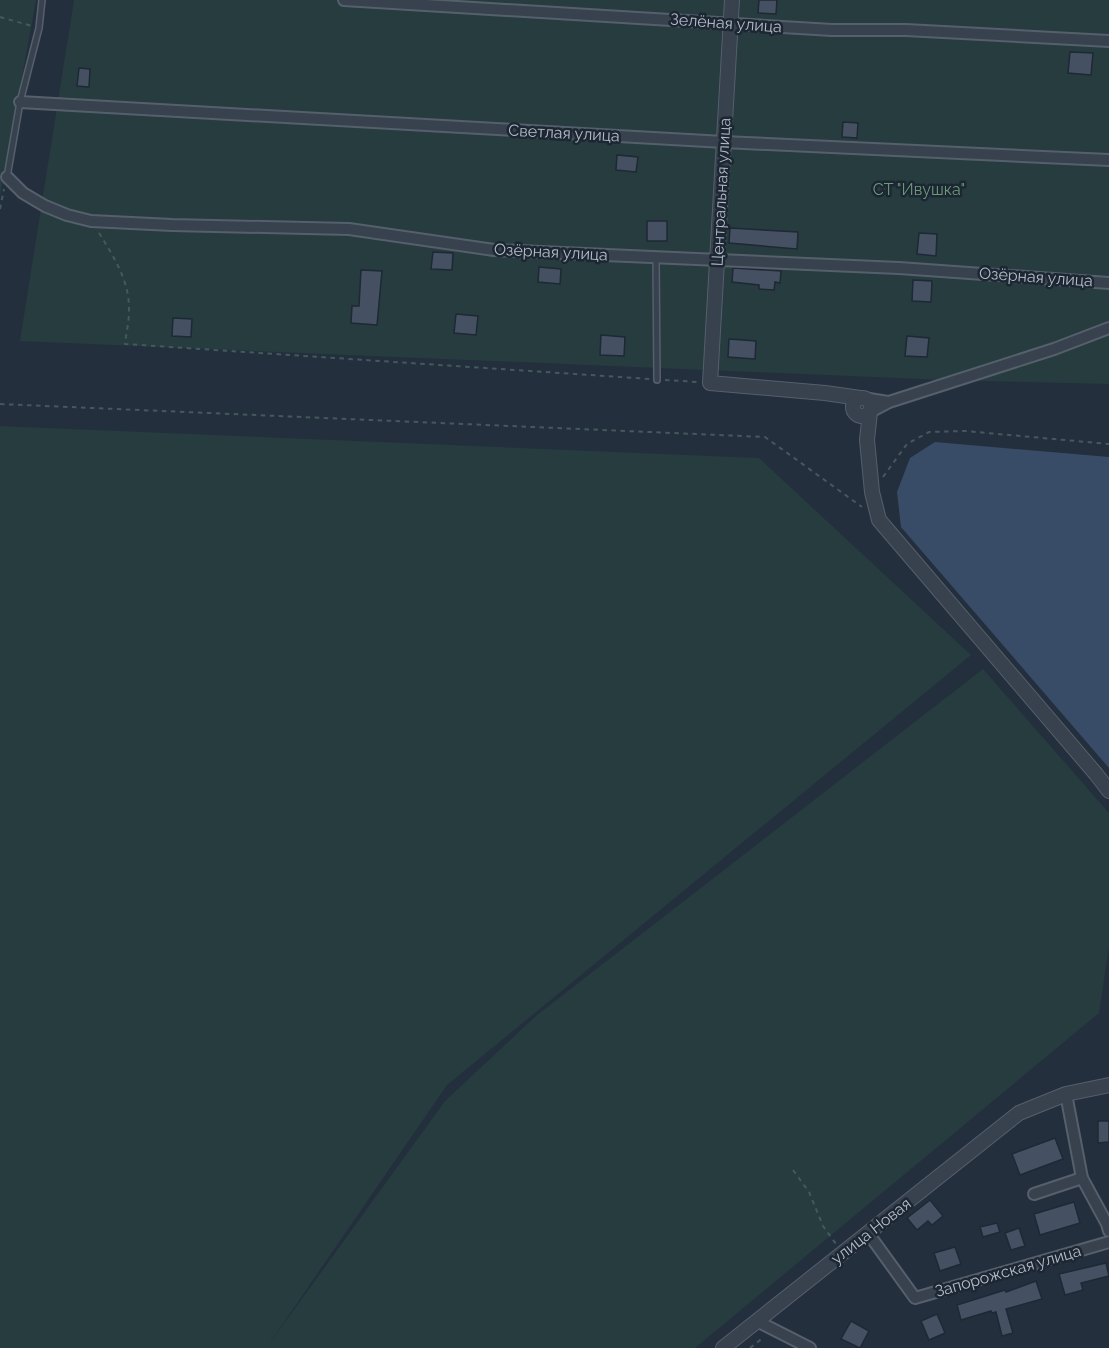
<svg xmlns="http://www.w3.org/2000/svg" width="1109" height="1348" viewBox="0 0 1109 1348" font-family="Raleway,sans-serif">
<rect width="100%" height="100%" fill="#242f3e"/>
<g fill="#263c3f">
<polygon points="0,0 36,0 0,197"/>
<polygon points="74,0 1109,0 1109,384 943,380 20,341"/>
<polygon points="0,426 759,458 971,655 447,1085 267,1347 445,1101 537,1015 983,669 1109,813 1109,947 1099,1013 695,1348 0,1348"/>
</g>
<polygon fill="#394c67" points="935,442 1109,457 1109,768 901,527 897,492 910,458"/>
<g fill="#455162" stroke="#1f2835" stroke-width="1.5">
<polygon points="759,0 777,0 776,14 758,13"/>
<polygon points="1070,52 1093,53 1091,75 1068,73"/>
<polygon points="79,68 90,69 89,87 77,86"/>
<polygon points="843,122 858,123 857,138 842,137"/>
<polygon points="617,155 638,157 636,172 616,170"/>
<rect x="647" y="221" width="20" height="20"/>
<polygon points="730,228 798,232 797,249 729,243"/>
<polygon points="919,233 937,234 936,256 917,254"/>
<polygon points="433,252 453,253 452,270 431,269"/>
<polygon points="539,267 561,269 560,284 538,282"/>
<polygon points="733,268 781,271 780,283 775,282 774,290 759,289 759,285 732,282"/>
<polygon points="361,270 382,271 377,325 351,323 352,306 359,306"/>
<polygon points="913,280 932,281 931,302 912,301"/>
<polygon points="456,314 478,316 476,335 454,333"/>
<polygon points="173,318 192,319 191,337 172,336"/>
<polygon points="601,335 625,337 624,356 600,355"/>
<polygon points="907,336 929,338 927,357 905,356"/>
<polygon points="729,339 756,341 755,359 728,357"/>
<polygon points="1098,1121 1109,1121 1109,1142 1098,1143"/>
<polygon points="1055,1138 1063,1159 1020,1175 1012,1154"/>
<polygon points="930,1200 943,1216 932,1225 928,1221 917,1230 907,1218"/>
<polygon points="1074,1202 1080,1223 1040,1235 1034,1214"/>
<polygon points="997,1223 1000,1232 983,1237 980,1227"/>
<polygon points="1019,1228 1025,1246 1011,1250 1005,1233"/>
<polygon points="955,1247 961,1264 940,1271 934,1253"/>
<polygon points="1106,1263 1109,1276 1081,1283 1083,1290 1065,1295 1059,1274"/>
<polygon points="1036,1281 1042,1299 1006,1309 1013,1333 1002,1336 996,1312 992,1313 991,1311 961,1320 957,1305 1005,1290 1006,1292"/>
<polygon points="937,1314 945,1333 929,1340 921,1321"/>
<polygon points="851,1321 869,1331 860,1348 841,1339"/>
</g>
<g fill="none" stroke-linecap="round" stroke-linejoin="round">
<defs>
<g id="service">
<polyline points="7,177 20,102 39,28 42,0"/>
<polyline points="656,256 657,380"/>
</g>
<g id="minor">
<polyline points="344,0 832,30 906,30 1109,41"/>
<polyline points="20,102 724,142 1109,160"/>
<polyline points="7,177 23,193 45,206 67,215 91,221 172,225 349,229 494,250 899,268 1109,283"/>
<polyline points="863,398 888,402"/>
<polyline points="870,412 889,402 1054,349 1109,328"/>
<polyline points="1066,1094 1082,1178 1107,1224 1109,1231"/>
<polyline points="1034,1194 1082,1178"/>
<polyline points="868,1233 915,1298 1109,1242"/>
<polyline points="757,1321 810,1348"/>
</g>
<g id="tertiary">
<polyline points="732,0 710,383 825,393 860,398"/>
<circle cx="862" cy="407" r="9"/>
<polyline points="870,412 867,440 872,492 879,520 1096,774 1109,791"/>
<polyline points="723,1348 1019,1113 1066,1094 1109,1085"/>
</g>
</defs>
<use href="#service" stroke="#565f6c" stroke-width="8"/>
<use href="#minor" stroke="#565f6c" stroke-width="14"/>
<use href="#tertiary" stroke="#565f6c" stroke-width="16"/>
<g stroke="#44595c" stroke-width="2" stroke-dasharray="4.5 4.5" stroke-linecap="butt">
<polyline points="0,17 32,26"/>
<polyline points="0,209 4,189"/>
<path d="M99 233C114 257 130 282 129 311 129 322 126 334 125 344L650 379"/>
<polyline points="665,380 698,382"/>
<polyline points="0,404 765,437 862,507"/>
<polyline points="883,477 907,444 929,432 965,431 1109,444"/>
<polyline points="793,1170 809,1192 823,1226 836,1244"/>
<polyline points="750,1348 764,1337"/>
</g>
<use href="#service" stroke="#38414e" stroke-width="5"/>
<use href="#minor" stroke="#38414e" stroke-width="10"/>
<use href="#tertiary" stroke="#38414e" stroke-width="14"/>
</g>
<g text-anchor="middle" dominant-baseline="central" stroke-width="5" stroke-linejoin="round" paint-order="stroke">
<g font-size="16" fill="#b4bcc9" stroke="#1d2633">
<text transform="translate(726 23) rotate(4)">Зелёная улица</text>
<text transform="translate(564 133) rotate(3)">Светлая улица</text>
<text transform="translate(721 192) rotate(-87)">Центральная улица</text>
<text transform="translate(551 252) rotate(3)">Озёрная улица</text>
<text transform="translate(1036 277) rotate(4)">Озёрная улица</text>
<text transform="translate(871 1231) rotate(-38)">улица Новая</text>
<text transform="translate(1008 1271) rotate(-16)">Запорожская улица</text>
</g>
<g font-size="16" fill="#6b9a76" stroke="#1d2633">
<text x="919" y="189">СТ "Ивушка"</text>
</g>
</g>
</svg>
